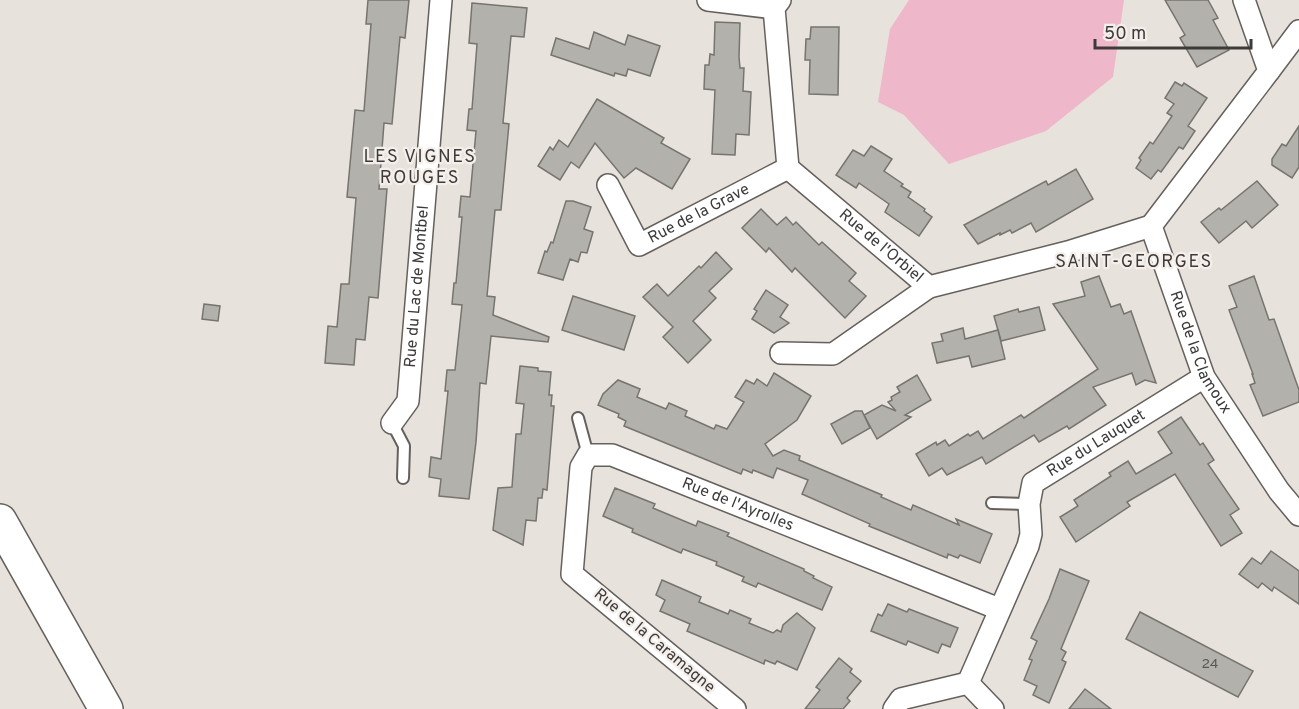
<svg xmlns="http://www.w3.org/2000/svg" width="1299" height="709" viewBox="0 0 1299 709" font-family="Overpass,sans-serif">
<rect width="100%" height="100%" fill="#e8e2dd"/>
<polygon fill="#eeb7ca" points="909,0 1124,0 1113,77 1046,131 949,164 904,115 878,102 890,29"/>
<g fill="#b3b1ab" stroke="#76746f" stroke-width="1.5">
<polygon points="368,0 409,0 405,38 400,37 392,124 384,123 379,189 387,189 378,298 369,297 365,340 356,339 354,365 325,363 328,326 337,327 341,284 349,284 356,198 347,197 355,110 364,111 371,24 366,24"/>
<polygon points="1165,0 1208,0 1218,18 1213,20 1229,50 1197,67 1180,38 1185,35"/>
<polygon points="472,3 527,8 524,37 511,36 503,123 509,124 501,210 495,210 487,296 495,297 493,315 549,337 548,342 491,336 486,384 480,383 476,442 469,499 439,496 441,479 429,477 431,457 441,459 448,391 445,391 447,370 455,370 462,305 452,304 454,283 456,283 462,217 459,217 461,196 470,197 476,131 467,130 469,109 472,109 477,44 469,43"/>
<polygon points="715,22 740,23 739,57 740,68 744,68 743,91 751,92 749,135 736,134 735,155 712,154 715,90 704,89 705,65 709,65 710,54 714,55"/>
<polygon points="811,27 839,27 838,95 809,94 810,60 805,60 806,39 810,39"/>
<polygon points="594,32 625,45 628,35 660,46 650,76 628,69 626,76 615,73 614,76 551,55 556,38 589,49"/>
<polygon points="1175,82 1182,86 1184,83 1207,98 1188,126 1195,131 1183,149 1179,147 1161,172 1158,170 1151,179 1136,168 1141,160 1139,158 1150,142 1153,144 1172,116 1167,113 1174,104 1165,98"/>
<polygon points="597,99 664,138 661,143 690,159 672,189 636,168 624,178 595,143 579,168 571,162 560,180 538,166 550,147 553,150 559,140 568,147"/>
<polygon points="1299,126 1299,167 1292,178 1272,165 1272,159 1282,144 1286,146"/>
<polygon points="871,146 892,159 884,171 903,184 901,186 911,192 908,197 925,209 924,211 932,217 919,236 885,212 889,204 859,183 856,188 836,175 853,150 864,156"/>
<polygon points="1076,169 1093,199 1036,232 1031,223 1012,233 1010,230 1000,235 1000,233 978,244 964,225 1046,181 1048,185"/>
<polygon points="1257,181 1278,205 1252,228 1246,221 1219,243 1201,222 1219,208 1221,210"/>
<polygon points="566,201 573,201 591,207 584,229 593,232 587,253 581,252 578,262 570,259 563,280 538,273 545,251 547,252 551,242 553,243"/>
<polygon points="761,209 777,225 786,217 793,225 796,222 819,245 822,242 856,273 849,281 866,296 845,318 795,268 792,272 769,248 766,252 742,228"/>
<polygon points="716,252 732,269 709,291 716,298 693,321 711,340 688,363 663,337 673,327 643,297 657,284 668,296 699,266 701,268"/>
<polygon points="1099,276 1111,307 1120,304 1124,314 1131,311 1156,383 1145,380 1136,385 1132,373 1093,387 1106,405 1069,429 1067,426 1039,442 1034,435 986,464 982,457 947,475 942,468 929,476 916,454 936,442 937,445 945,440 949,446 968,434 970,436 978,431 983,439 1021,415 1024,418 1098,369 1053,304 1085,296 1081,282"/>
<polygon points="1254,276 1269,320 1274,319 1299,390 1299,402 1263,416 1250,385 1255,383 1252,374 1253,374 1229,310 1237,307 1229,286"/>
<polygon points="766,290 788,305 780,317 789,323 774,333 752,319 757,311 754,309"/>
<polygon points="573,296 635,316 624,350 562,330"/>
<polygon points="204,304 220,306 218,321 202,319"/>
<polygon points="1039,307 1045,330 1001,341 994,316 1018,309 1019,312"/>
<polygon points="963,328 965,339 998,330 1005,359 972,367 969,356 937,363 932,343 943,341 941,334"/>
<polygon points="520,366 538,368 538,371 551,372 549,395 552,395 551,406 554,406 547,490 543,489 542,498 538,498 536,521 526,520 523,545 493,530 498,488 512,487 516,434 521,434 524,404 516,403"/>
<polygon points="774,373 811,396 797,420 765,444 773,456 784,450 800,456 799,460 882,495 881,497 911,510 913,505 959,525 956,519 992,534 980,563 960,555 958,558 948,554 947,558 869,526 870,524 802,494 808,480 777,468 773,478 753,470 752,473 743,469 741,474 624,426 626,421 618,417 619,414 598,405 603,394 618,380 640,389 637,397 666,409 669,403 687,411 685,416 714,429 716,425 727,429 744,402 735,397 746,380 754,384 757,379 767,386"/>
<polygon points="917,375 931,400 905,415 911,417 877,439 864,415 882,405 896,411 888,402 892,400 891,397 900,392 897,387"/>
<polygon points="855,411 862,411 870,428 842,444 831,424"/>
<polygon points="1181,417 1200,445 1203,443 1214,460 1208,464 1239,509 1230,515 1242,533 1221,546 1175,474 1127,502 1130,506 1076,542 1060,517 1078,506 1074,500 1111,476 1109,473 1128,461 1136,474 1172,453 1158,432"/>
<polygon points="615,488 655,504 653,508 696,526 698,521 729,533 727,536 804,569 804,571 814,576 813,578 832,587 822,610 758,583 756,587 742,581 744,577 716,565 717,562 683,549 681,553 632,532 633,529 603,516"/>
<polygon points="1271,551 1299,571 1299,604 1274,587 1272,591 1262,583 1258,588 1239,574 1252,558 1261,564"/>
<polygon points="1060,569 1089,581 1061,649 1066,652 1062,660 1066,662 1049,703 1033,695 1037,686 1024,680 1032,660 1029,659 1037,641 1031,638 1049,599"/>
<polygon points="662,580 701,597 699,602 728,614 730,610 751,619 749,623 773,633 777,630 781,632 783,625 797,613 815,628 797,670 777,661 775,664 765,660 764,664 687,631 690,624 660,611 665,600 656,595"/>
<polygon points="888,604 907,612 909,609 958,628 950,647 942,644 938,653 908,641 906,645 871,631 878,614 882,616"/>
<polygon points="1140,612 1253,671 1238,697 1126,639"/>
<polygon points="839,658 852,669 850,672 861,681 847,698 850,701 843,709 805,709 820,690 816,687"/>
<polygon points="1085,689 1111,709 1069,709"/>
</g>
<g fill="none" stroke-linecap="round" stroke-linejoin="round">
<defs>
<g id="service">
<polyline points="578,418 588,455"/>
<polyline points="392,423 404,446 403,478"/>
<polyline points="992,503 1029,504"/>
</g>
<g id="minor">
<polyline points="708,0 774,8"/>
<path id="s1" d="M780 0 774 8 788 168 929 287 1068 252 1151 226"/>
<path id="s2" d="M1244 0 1269 71 1151 226 1204 377 1279 491 1299 515"/>
<polyline points="1269,71 1299,31"/>
<path id="s3" d="M608 185 639 245 788 168"/>
<polyline points="781,353 833,354 929,287"/>
<path id="s4" d="M392 423 408 401 441 0"/>
<path id="s5" d="M968 683 1028 546 1031 534 1029 504 1033 483 1204 377"/>
<path id="s6" d="M735 709 572 574 581 467 588 455H612L999 609"/>
<polyline points="894,709 901,699 968,683 993,709"/>
</g>
<polyline id="primary" points="0,521 106,709"/>
</defs>
<use href="#service" stroke="#65605c" stroke-width="14"/>
<use href="#minor" stroke="#65605c" stroke-width="24"/>
<use href="#primary" stroke="#65605c" stroke-width="36"/>
<use href="#service" stroke="#fff" stroke-width="10"/>
<use href="#minor" stroke="#fff" stroke-width="21"/>
<use href="#primary" stroke="#fff" stroke-width="33"/>
</g>
<g text-anchor="middle" dominant-baseline="central" stroke-width="4.5" stroke-linejoin="round" paint-order="stroke">
<g font-size="14" fill="#5a5856">
<text x="1210" y="664">24</text>
</g>
<g font-size="16" fill="#3d3b39" stroke="#f5efeb">
<text stroke="none"><textPath href="#s3" startOffset="135">Rue de la Grave</textPath></text>
<text stroke="none"><textPath href="#s1" startOffset="292">Rue de l'Orbiel</textPath></text>
<text stroke="none"><textPath href="#s4" startOffset="142">Rue du Lac de Montbel</textPath></text>
<text stroke="none"><textPath href="#s2" startOffset="406">Rue de la Clamoux</textPath></text>
<text stroke="none"><textPath href="#s5" startOffset="288">Rue du Lauquet</textPath></text>
<text stroke="none"><textPath href="#s6" startOffset="492">Rue de l'Ayrolles</textPath></text>
<text transform="translate(654 641) rotate(40)">Rue de la Caramagne</text>
</g>
<g font-size="18" letter-spacing="1.5" fill="#3d3b39" stroke="#f5efeb">
<text x="420" y="157">LES VIGNES<tspan x="420" dy="21">ROUGES</tspan></text>
<text x="1134" y="262">SAINT-GEORGES</text>
</g>
</g>
<path d="M1095 39v9h156v-9" fill="none" stroke="#3d3b39" stroke-width="3"/>
<text x="1104" y="39" font-size="18" fill="#3d3b39" stroke="#f5efeb" stroke-width="4.5" paint-order="stroke">50 m</text>
</svg>
